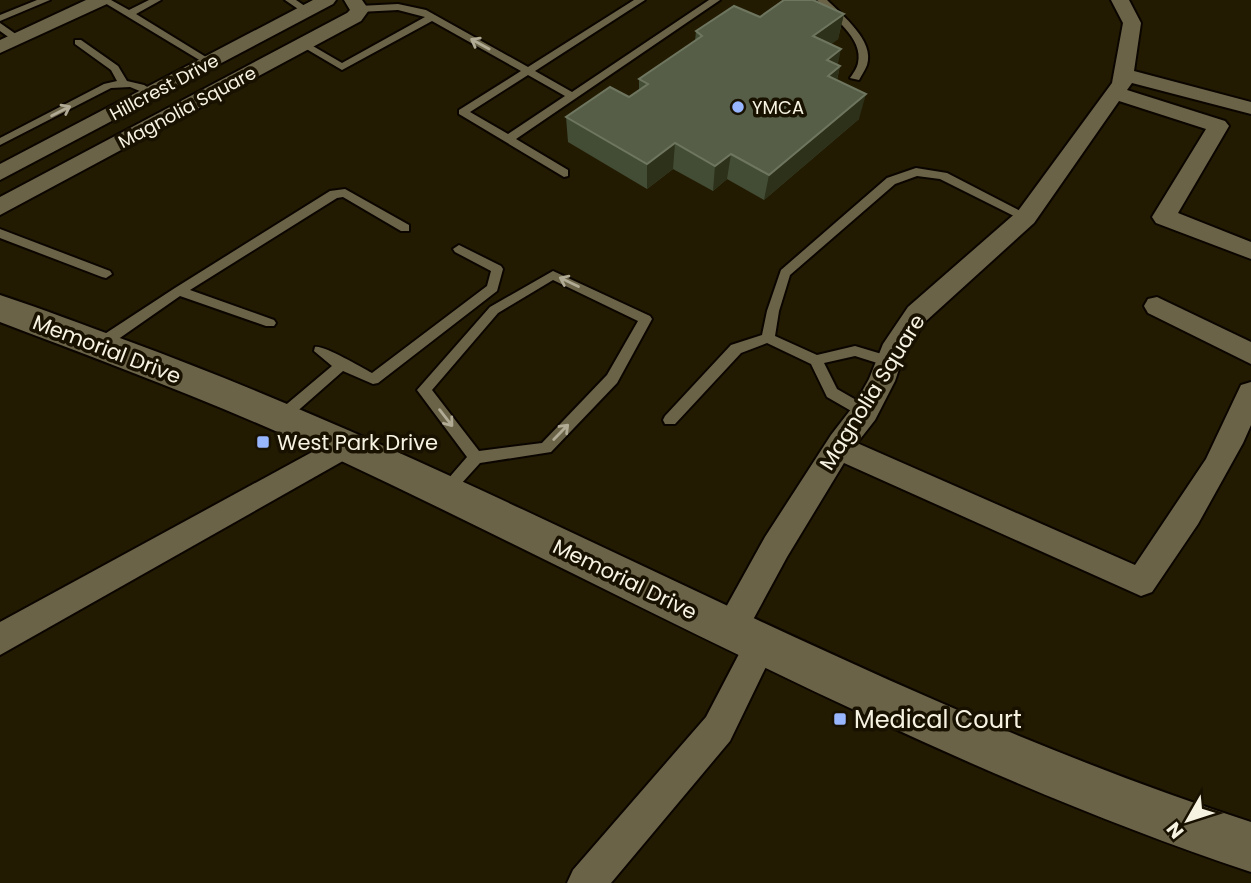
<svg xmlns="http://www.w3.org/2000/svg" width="1251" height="883" viewBox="0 0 1251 883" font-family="Poppins,sans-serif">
<rect width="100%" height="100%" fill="#221b02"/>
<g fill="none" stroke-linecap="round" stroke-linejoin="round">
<defs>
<g id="lane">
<polygon points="37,0 50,0 0,21 0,15"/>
<polygon points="100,0 111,0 129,10 149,0 161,0 136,14 214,62 206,64"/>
<polygon points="285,0 296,0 312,11 304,13"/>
<path d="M634 0H645L535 71 572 92 709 0H720L516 139 568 170V176L564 177 459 114V110L521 71 432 21 342 70 298 44 306 42 342 63 425 17 398 10 359 12 354 9 359 6 398 4 426 10 528 67ZM528 75 565 96 508 134 470 112Z"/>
<path d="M817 0H827C842 15 875 41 867 65 865 70 861 76 859 80L850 78C853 74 857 68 858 63 864 38 831 16 817 0Z"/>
<polygon points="0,23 20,37 20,41 14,41 0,31"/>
<polygon points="75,40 81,40 118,66 127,81 144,85 157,93 152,96 130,87 111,88 0,145 0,138 104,84 117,81 111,70 75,44"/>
<polygon points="916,168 947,173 1032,217 1026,221 1022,220 940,179 917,176 895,184 790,275 779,311 775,336 817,355 855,346 895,358 897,362 895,366 890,367 855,356 824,363 837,389 870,408 872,412 870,416 860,416 827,397 811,364 767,343 741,353 675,424 665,424 663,420 665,416 731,345 762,335 767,311 781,270 887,178"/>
<polygon points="345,189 409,225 409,231 401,231 343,197 337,198 190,290 274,320 276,323 274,326 266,326 180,296 104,349 94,349 93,345 94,341 175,288 330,191"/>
<polygon points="0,229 110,271 112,274 106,278 102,277 0,238"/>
<path d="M459 245 501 266 503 269 497 291 378 383 373 384 343 371 285 422H275L273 418 275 414 332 366 314 351 315 347C324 345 360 367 372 373L487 286 491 271 455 252 453 249Z"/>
<path d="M553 271 650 316 652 319 617 383 551 452 480 463 451 495 446 497 441 495 439 491 441 487 467 457 417 390 490 307ZM553 280 638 321 607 375 542 443 479 451 432 390 498 313Z"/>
</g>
<g id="street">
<polygon points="86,0 110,0 107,4 0,53 0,40"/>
<polygon points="313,0 336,0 333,4 0,180 0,164"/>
<polygon points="344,0 362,0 369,10 361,21 0,215 0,197 347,13 350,10"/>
<polygon points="1111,0 1129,0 1141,23 1134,71 1251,102 1251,114 1132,83 1127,90 1225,121 1229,126 1178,213 1251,242 1251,259 1156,223 1152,217 1206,129 1119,101 1034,223 926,321 904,354 895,381 875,420 857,443 1135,565 1206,459 1241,385 1251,382 1251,425 1243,443 1198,524 1152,592 1141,596 844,463 787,557 742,640 731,644 720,640 715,629 720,618 765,537 831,435 855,404 869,379 883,344 908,307 1018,211 1112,83 1123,23"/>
<polygon points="1157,297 1251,342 1251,364 1148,313 1144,306 1148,299"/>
<polygon points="347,433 357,437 361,445 357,453 0,655 0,622"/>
<polygon points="761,628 772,633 777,644 730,741 611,883 567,883 573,870 706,717 750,633"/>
</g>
<path id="secondary" d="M0 295C43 309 86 326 128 341 511 482 863 696 1251 822V872C933 766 640 601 337 459 227 407 113 365 0 322Z"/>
</defs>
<use href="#lane" stroke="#0b0500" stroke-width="4"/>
<use href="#street" stroke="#0b0500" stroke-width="4"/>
<use href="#secondary" stroke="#0b0500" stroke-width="4"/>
<use href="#lane" fill="#6b6347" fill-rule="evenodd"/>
<use href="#street" fill="#6b6347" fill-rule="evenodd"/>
<use href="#secondary" fill="#6b6347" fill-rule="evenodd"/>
</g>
<polygon fill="#434d35" points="844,14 838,39 831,44 837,65 840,66 837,80 859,119 764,200 727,179 713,191 673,169 647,189 568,142 566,117 629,97 639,90 639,79 695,41 696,31 760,17"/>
<g fill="#2d3119">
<polygon points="844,14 838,39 808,62 813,36"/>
<polygon points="841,49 837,69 840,66 834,92 826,82 827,60"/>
<polygon points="866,94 859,119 764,200 769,175"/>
<polygon points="675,143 673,169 647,189 647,164"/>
<polygon points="731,154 727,179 713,191 715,166"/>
</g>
<polygon fill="#565e48" stroke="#6f7660" stroke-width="2" points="784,0 813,0 844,14 813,36 841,49 827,60 840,66 828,76 866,94 769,175 731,154 715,166 675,143 647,164 566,117 610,87 629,97 648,84 639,79 702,36 696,31 734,6 760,17"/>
<defs><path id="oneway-shaft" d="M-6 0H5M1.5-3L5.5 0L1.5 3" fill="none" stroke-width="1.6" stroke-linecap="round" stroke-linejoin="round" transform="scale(1.75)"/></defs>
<g stroke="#b1ab95">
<use href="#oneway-shaft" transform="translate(480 44) rotate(-151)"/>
<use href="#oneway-shaft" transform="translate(61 111) rotate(-27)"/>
<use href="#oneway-shaft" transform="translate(569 282) rotate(-154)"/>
<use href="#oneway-shaft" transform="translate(446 418) rotate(52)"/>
<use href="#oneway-shaft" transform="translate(561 432) rotate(-46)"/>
</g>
<g fill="#97b6fd" stroke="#181100" stroke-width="2.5">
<circle cx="738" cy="107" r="7"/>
<rect x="256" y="435" width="14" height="14" rx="3.5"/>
<rect x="833" y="712" width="14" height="14" rx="3.5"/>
</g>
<g text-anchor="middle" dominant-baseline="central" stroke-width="7" stroke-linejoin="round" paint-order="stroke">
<g font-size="18" fill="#f7f3e3" stroke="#181100">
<text transform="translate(164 87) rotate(-28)">Hillcrest Drive</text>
<text transform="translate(187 107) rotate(-28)">Magnolia Square</text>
</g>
<g font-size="18" fill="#f7f3e3" stroke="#181100" text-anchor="start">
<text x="752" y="107">YMCA</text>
</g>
<g font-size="21" fill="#f7f3e3" stroke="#181100">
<text transform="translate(107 349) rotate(21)">Memorial Drive</text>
<text transform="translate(872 392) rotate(-58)">Magnolia Square</text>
<text transform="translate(625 579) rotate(26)">Memorial Drive</text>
</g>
<g font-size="21" fill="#f7f3e3" stroke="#181100" text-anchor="start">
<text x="277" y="442">West Park Drive</text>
</g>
<g font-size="24" fill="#f7f3e3" stroke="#181100" text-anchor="start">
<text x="854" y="719">Medical Court</text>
</g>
</g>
<g transform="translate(1188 820) rotate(231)" stroke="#181100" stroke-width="5" paint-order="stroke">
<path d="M0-5L12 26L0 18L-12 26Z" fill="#f7f3e3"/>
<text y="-10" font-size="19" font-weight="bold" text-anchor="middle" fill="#f7f3e3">N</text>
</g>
</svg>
